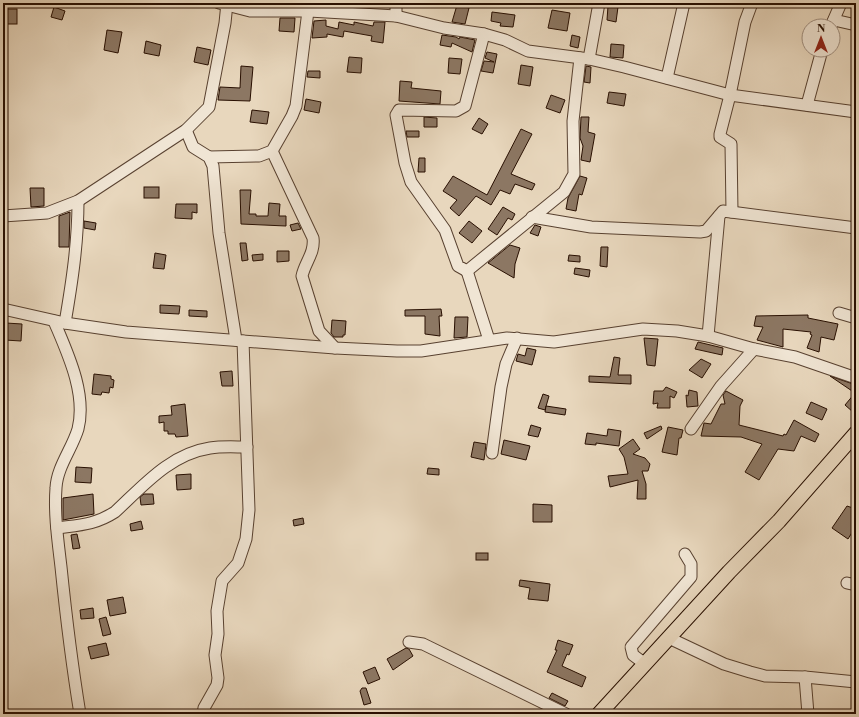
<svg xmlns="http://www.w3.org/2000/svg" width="859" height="717" viewBox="0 0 859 717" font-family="'Libre Bodoni',serif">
<rect width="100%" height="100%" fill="#e8d7bd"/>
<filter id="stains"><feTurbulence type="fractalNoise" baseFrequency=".005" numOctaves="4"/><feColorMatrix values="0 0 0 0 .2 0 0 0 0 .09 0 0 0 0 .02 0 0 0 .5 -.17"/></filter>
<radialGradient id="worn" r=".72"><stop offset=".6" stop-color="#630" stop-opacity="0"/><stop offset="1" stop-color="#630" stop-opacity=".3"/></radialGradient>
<g fill="#8c7763" stroke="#280f01">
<polygon points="457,5 469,8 465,24 452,22"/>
<polygon points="608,6 618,7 616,22 607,20"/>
<polygon points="54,7 65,11 62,20 51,17"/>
<rect x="4" y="9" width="13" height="15"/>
<polygon points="552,10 570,13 567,31 548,28"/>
<polygon points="492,12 515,15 513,27 500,26 501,23 491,21"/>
<polygon points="280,18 295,18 294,32 279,31"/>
<polygon points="326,20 326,26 338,29 339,22 354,25 354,22 373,26 374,22 385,22 383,43 371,41 372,36 344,31 343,37 327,34 327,37 312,38 314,21"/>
<polygon points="107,30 122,32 118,53 104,50"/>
<polygon points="442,35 456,37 459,39 460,37 475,40 472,52 452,43 451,47 440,45"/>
<polygon points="572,35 580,37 578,48 570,46"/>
<polygon points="146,41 161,45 159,56 144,53"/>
<polygon points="611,44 624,45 623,58 610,57"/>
<polygon points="197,47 211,50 208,65 194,62"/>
<polygon points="487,52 497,54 493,73 481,71 484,61 494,62 485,58"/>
<polygon points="349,57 362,58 361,73 347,72"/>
<polygon points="449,58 462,59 460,74 448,73"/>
<polygon points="521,65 533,67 530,86 518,84"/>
<polygon points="241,66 253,67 250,101 218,100 220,87 240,88"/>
<polygon points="586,66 591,67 590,83 584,82"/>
<polygon points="308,71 320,71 320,78 307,77"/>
<polygon points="400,81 412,82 411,88 441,91 440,104 399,101"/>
<polygon points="609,92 626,94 624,106 607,103"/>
<polygon points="551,95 565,100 560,113 546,108"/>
<polygon points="306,99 321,102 319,113 304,110"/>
<polygon points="252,110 269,112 267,124 250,122"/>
<polygon points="424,117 437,118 437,127 424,127"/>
<polygon points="581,117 589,117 588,132 595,134 590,162 581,160 583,146 580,138"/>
<polygon points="479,118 488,124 482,134 472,129"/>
<polygon points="521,129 532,134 511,174 535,184 532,190 515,184 510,194 500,190 491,205 476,196 459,216 450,208 457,200 443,191 453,176 487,195"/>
<polygon points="406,131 419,131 419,137 407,137"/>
<polygon points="419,158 425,158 425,172 418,172"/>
<polygon points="580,176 587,178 582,195 579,194 576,211 566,209 568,198"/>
<rect x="144" y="187" width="15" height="11"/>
<polygon points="30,188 44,188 44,206 31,207"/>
<polygon points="240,190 251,190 249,214 256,214 256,216 268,216 269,203 280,204 279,216 286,216 286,226 241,224"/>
<polygon points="176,204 197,204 197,213 192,212 192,219 175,218"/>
<polygon points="503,207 515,214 512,220 508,218 497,235 488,229"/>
<polygon points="70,212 69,247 59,247 59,216"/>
<polygon points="84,221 96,223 95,230 84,228"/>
<polygon points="469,221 482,231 472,243 459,233"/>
<polygon points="298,223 301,229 292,231 290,225"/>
<polygon points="535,225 541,227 538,236 530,233"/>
<polygon points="240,243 246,243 248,260 242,261"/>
<polygon points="510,245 520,248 515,264 514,278 488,263"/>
<polygon points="601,247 608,247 607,267 600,266"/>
<polygon points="277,251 289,251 289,261 277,262"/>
<polygon points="155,253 166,255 164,269 153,268"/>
<polygon points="263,254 263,260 253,261 252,255"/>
<polygon points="569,255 580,256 580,262 568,261"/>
<polygon points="575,268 590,270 589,277 574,274"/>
<polygon points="160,305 180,306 179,314 160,313"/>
<polygon points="441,309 442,316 439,316 440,336 425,334 425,316 405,316 405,310"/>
<polygon points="189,310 207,311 207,317 189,316"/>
<polygon points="808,315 808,318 838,324 834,340 821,337 819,352 807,348 812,335 810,334 811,332 783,329 783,347 757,340 763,327 754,326 756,316"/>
<polygon points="455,317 468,317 467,337 454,338"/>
<polygon points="332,320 346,321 345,335 343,335 343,337 334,337 331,333"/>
<polygon points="6,323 22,324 21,341 5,340"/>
<polygon points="644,338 658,339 655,366 647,365"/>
<polygon points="698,342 723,348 722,355 695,349"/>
<polygon points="527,348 536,350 532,365 516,361 518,354 525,356"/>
<polygon points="614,357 620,358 618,375 631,375 631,384 589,382 589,376 610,377"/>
<polygon points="701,359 711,364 702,378 689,370"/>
<polygon points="232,371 233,386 222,386 220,372"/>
<polygon points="94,374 111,376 111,379 114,380 113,388 110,387 109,393 102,392 101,395 92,394"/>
<polygon points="830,376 856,385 856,408 853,412 845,405 855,393"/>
<polygon points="666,387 677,392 674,398 670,396 670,408 657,408 658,403 653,404 654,391 663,391"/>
<polygon points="689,390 697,392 698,406 687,407 686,395 688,396"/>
<polygon points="726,391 743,400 740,406 739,425 783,436 784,434 786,435 794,420 819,434 815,442 801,436 794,451 778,449 759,480 745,472 762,444 741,437 701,436 704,423 711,424 721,404 725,404 723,395"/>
<polygon points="543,394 549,396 545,410 538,408"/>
<polygon points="811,402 827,409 822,420 806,413"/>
<polygon points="185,404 188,436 176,437 175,434 168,434 168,431 164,431 164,422 159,423 159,416 172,415 171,406"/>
<polygon points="546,406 566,409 565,415 545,412"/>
<polygon points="531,425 541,428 538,437 528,435"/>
<polygon points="661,426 662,429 647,439 644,433"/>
<polygon points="668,427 683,430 681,438 679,438 677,455 662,452"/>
<polygon points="608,429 621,431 619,446 596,443 596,445 585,444 587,433 607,436"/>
<polygon points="633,439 640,449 633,454 645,458 650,464 648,471 642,471 646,484 646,499 637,499 638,480 610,487 608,476 628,474 624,457 619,449"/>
<polygon points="504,440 530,446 526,460 501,454"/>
<polygon points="474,442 486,444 484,460 471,457"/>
<polygon points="76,467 92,468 91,483 75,482"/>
<polygon points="428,468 439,469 439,475 427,474"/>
<polygon points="191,474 191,489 177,490 176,475"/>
<polygon points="93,494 94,514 63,520 63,498"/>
<polygon points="144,494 153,494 154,504 141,505 140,497"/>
<polygon points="533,504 552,505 552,522 533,522"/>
<polygon points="847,506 856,509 856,526 848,539 832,528"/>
<polygon points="303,518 304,524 294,526 293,520"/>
<polygon points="141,521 143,529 131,531 130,524"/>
<polygon points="77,534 80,548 73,549 71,535"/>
<rect x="476" y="553" width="12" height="7"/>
<polygon points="520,580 550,584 548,601 528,599 530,588 519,586"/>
<polygon points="123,597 126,613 110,616 107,600"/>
<polygon points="93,608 94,618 81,619 80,610"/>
<polygon points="106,617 111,634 103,636 99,619"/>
<polygon points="558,640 573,645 569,655 567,654 562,666 586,677 582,687 547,672 557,650 555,650"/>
<polygon points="106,643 109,655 91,659 88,647"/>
<polygon points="406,648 409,649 413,656 393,670 387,659"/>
<polygon points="375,667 380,679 368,684 363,672"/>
<polygon points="362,688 366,688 371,703 364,705 360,691"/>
<polygon points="552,693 568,701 565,706 549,698"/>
</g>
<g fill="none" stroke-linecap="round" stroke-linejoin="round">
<defs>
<g id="minor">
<polyline points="219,3 250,11 309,11 396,16 444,28 484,34 505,40 528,51 589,59 624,67 730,95 856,112"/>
<polyline points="396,16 396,3"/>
<polyline points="834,20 856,25"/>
<polyline points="831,26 841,3"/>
<polyline points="589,59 599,3"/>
<polyline points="667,78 684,3"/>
<polyline points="807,105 822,50"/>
<polyline points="186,130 193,147 209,157 213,166 219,233 236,340"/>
<path d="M272 151 313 238C315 253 305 262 302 276L319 331 335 348"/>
<polyline points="209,157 259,156 272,151 292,116 296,106 309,3"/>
<polyline points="732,212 731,144 720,137 720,134 730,95 745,22 752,3"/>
<polyline points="3,216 47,213 78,201 186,130 209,107 225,23 227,3"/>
<polyline points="532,217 591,227 700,232 706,231 723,211 856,228"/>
<polyline points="467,271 458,266 445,230 411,182 405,163 396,115 399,110 456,111 465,106 484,34"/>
<polyline points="467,271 564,192 574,174 573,121 580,58"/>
<polyline points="467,271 489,340"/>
<polyline points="3,309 65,323 126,332 335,348 397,351 421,351 507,338 554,342 643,329 677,331 708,336 754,349 795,357 856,378"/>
<polyline points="839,313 856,318"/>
<path d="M54 321C67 352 87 393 78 429 72 449 57 467 56 488 54 514 58 541 61 567 66 616 72 665 80 714"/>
<path d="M65 323C72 282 78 243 78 201"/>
<polyline points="708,336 719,216"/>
<polyline points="691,429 721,386 754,349"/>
<polyline points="492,453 501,387 506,364 517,338"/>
<path d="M57 528C79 525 95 525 115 512 143 486 170 454 210 448 222 446 235 447 247 447"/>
<polyline points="847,583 856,585"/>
<polyline points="669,638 724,664 750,672 765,676 805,677 856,682"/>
<polyline points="409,642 423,644 566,714"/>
<polyline points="645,664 633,655 631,647 691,577 691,564 685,554"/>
<polyline points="805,677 808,714"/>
<polyline points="203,714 204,708 217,685 218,678 215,655 218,634 217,611 222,581 238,563 246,539 249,510 243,341"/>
</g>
<polyline id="major" points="599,714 729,572 779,521 856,433"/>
</defs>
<use href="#minor" stroke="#584130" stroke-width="13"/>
<use href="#major" stroke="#280f01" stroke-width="16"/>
<use href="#minor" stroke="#f0e5d4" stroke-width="11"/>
<use href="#major" stroke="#e8d7bd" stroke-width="14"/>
</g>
<rect width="859" height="717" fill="none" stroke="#e8d7bd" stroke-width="16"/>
<rect x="4" y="4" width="851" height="709" fill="none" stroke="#280f01" stroke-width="2"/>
<rect x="8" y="8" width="843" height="701" fill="none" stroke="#280f01"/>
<g transform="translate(821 38)"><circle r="19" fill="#f0e5d4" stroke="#a08f80"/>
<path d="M0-3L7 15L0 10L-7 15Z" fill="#8f2418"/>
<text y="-6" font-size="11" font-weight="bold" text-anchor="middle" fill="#280f01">N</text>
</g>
<rect width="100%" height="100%" filter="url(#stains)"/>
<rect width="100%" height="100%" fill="url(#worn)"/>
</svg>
